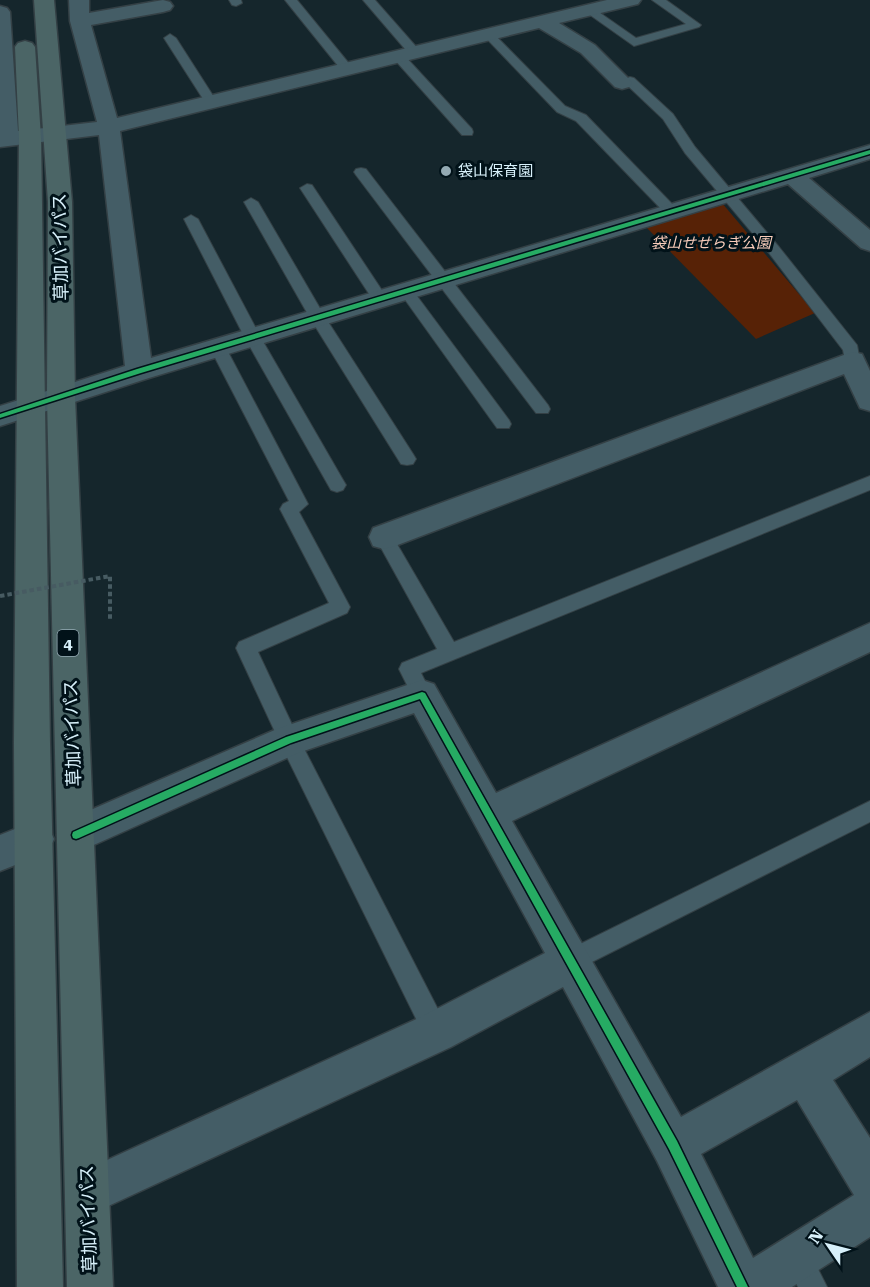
<svg xmlns="http://www.w3.org/2000/svg" width="870" height="1287" viewBox="0 0 870 1287" font-family="'Roboto Serif','Noto Sans JP',serif">
<rect width="100%" height="100%" fill="#15262c"/>
<polygon fill="#572206" points="722,203 815,313 756,339 646,227"/>
<g fill="none" stroke-linecap="round" stroke-linejoin="round">
<defs>
<g id="lane">
<polygon points="229,0 241,0 242,3 236,6 232,5"/>
<polygon points="285,0 297,0 351,66 351,72 343,72"/>
<polygon points="363,0 375,0 419,50 419,56 411,56"/>
<polygon points="652,0 666,0 701,25 699,27 634,46 583,10 585,8 593,8 636,38 686,24"/>
<polygon points="489,31 493,33 565,106 586,115 676,208 678,211 676,214 666,214 576,121 557,112 485,37 483,35"/>
<polygon points="170,34 176,38 217,102 215,105 211,106 205,102 164,38"/>
<polygon points="399,53 403,54 472,129 473,132 472,135 462,135 395,60 395,54"/>
<polygon points="630,77 634,78 673,114 695,147 779,247 857,345 860,361 858,365 846,365 843,350 769,253 685,153 663,119 627,85 622,87 616,83"/>
<polygon points="361,168 366,169 548,405 550,409 548,413 536,413 356,175 354,172 356,169"/>
<polygon points="307,184 312,185 385,295 388,299 385,303 375,303 300,188"/>
<polygon points="251,198 258,202 325,317 413,454 416,459 413,464 407,465 401,464 310,318 244,202"/>
<polygon points="191,215 198,219 261,338 343,480 346,485 343,490 337,492 331,490 245,338 184,219"/>
<polygon points="406,286 411,288 509,420 511,424 509,428 497,428 401,294 399,291"/>
<polygon points="218,343 224,344 226,348 308,504 299,512 350,607 347,613 258,652 296,733 445,1023 448,1032 445,1041 436,1044 427,1041 282,747 236,648 239,642 329,603 280,509 283,504 289,501 210,348 212,344"/>
<polygon points="870,476 870,490 421,673 432,695 429,701 422,704 415,701 399,669 402,663 437,649 375,537 378,532 384,530 390,532 454,642"/>
<polygon points="870,801 870,822 578,969 570,973 562,969 558,961 562,953"/>
<polygon points="797,1243 807,1247 827,1287 798,1287 783,1257 787,1247"/>
</g>
<g id="street">
<polygon points="69,0 89,0 89,13 163,0 170,2 173,6 170,10 163,12 91,25 117,118 607,0 641,0 638,4 559,23 595,45 629,79 632,83 629,87 622,89 615,87 581,53 539,28 120,131 151,358 870,145 870,159 809,178 870,230 870,251 861,248 788,184 149,378 0,426 0,406 125,366 99,135 0,147 0,6 7,8 10,12 18,131 97,122 70,21"/>
<polygon points="852,352 862,354 870,371 870,411 860,408 844,374 395,546 384,549 373,546 369,537 373,528"/>
<path d="M870 623V652L512 821 681 1117 870 1012V1057L833 1080 870 1138V1237L792 1287H718L657 1161 563 987 451 1047 104 1208 88 1214 72 1208 66 1192 72 1176 421 1017 545 953 414 713 298 753 76 853 63 848 57 835 63 822 277 729 422 680 434 684 496 793ZM797 1100 854 1195 753 1258 701 1154Z"/>
<polygon points="35,821 48,826 54,839 48,852 0,871 0,835"/>
</g>
<g id="highway">
<polygon points="34,0 54,0 72,202 75,397 113,1287 67,1287 47,397 48,202"/>
<polygon points="25,41 32,43 35,47 41,138 50,743 63,1287 17,1287 14,743 19,138 15,47 18,43"/>
</g>
</defs>
<use href="#lane" stroke="#344045" stroke-width="2"/>
<use href="#street" stroke="#344045" stroke-width="3"/>
<use href="#highway" stroke="#344045" stroke-width="3"/>
<use href="#lane" fill="#445d66" fill-rule="evenodd"/>
<use href="#street" fill="#445d66" fill-rule="evenodd"/>
<use href="#highway" fill="#4b6566" fill-rule="evenodd"/>
<polyline stroke="#475b62" stroke-width="4" stroke-dasharray="4.5 3" stroke-linecap="butt" points="0,596 110,576 110,621"/>
<defs>
<g id="cycleway">
<polygon points="870,150 870,154 141,373 0,418 0,414 137,369"/>
<polygon points="422,692 425,693 677,1141 748,1287 737,1287 669,1149 420,699 291,743 79,838 76,839 73,838 72,835 73,832 286,737"/>
</g>
</defs>
<use href="#cycleway" stroke="#011219" stroke-width="3"/>
<use href="#cycleway" fill="#26ab63" fill-rule="evenodd"/>
</g>
<circle fill="#93a9b2" stroke="#011219" stroke-width="2" cx="446" cy="171" r="6"/>
<g text-anchor="middle" dominant-baseline="central" stroke-width="6" stroke-linejoin="round" paint-order="stroke">
<g font-size="15" fill="#d7f0fa" stroke="#011219" text-anchor="start">
<text x="458" y="171">袋山保育園</text>
</g>
<g font-size="15" font-style="italic" fill="#f8ccba" stroke="#011219">
<text x="711" y="243">袋山せせらぎ公園</text>
</g>
<rect fill="#011219" stroke="#97adb6" stroke-width="1.5" x="57.5" y="630" width="21" height="26" rx="4.5"/>
<g font-size="16" font-weight="bold" fill="#d7f0fa">
<text x="68" y="643">4</text>
</g>
<g font-size="18" fill="#d7f0fa" stroke="#011219">
<text transform="translate(60 247) rotate(-91)">草加バイパス</text>
<text transform="translate(72 733) rotate(-92)">草加バイパス</text>
<text transform="translate(88 1219) rotate(-92)">草加バイパス</text>
</g>
</g>
<g transform="translate(828 1245) rotate(305)" stroke="#011219" stroke-width="4.5" paint-order="stroke">
<path d="M0-4.5L10 22L0 15L-10 22Z" fill="#d7f0fa"/>
<text y="-9" font-size="16" font-weight="bold" text-anchor="middle" fill="#d7f0fa">N</text>
</g>
</svg>
